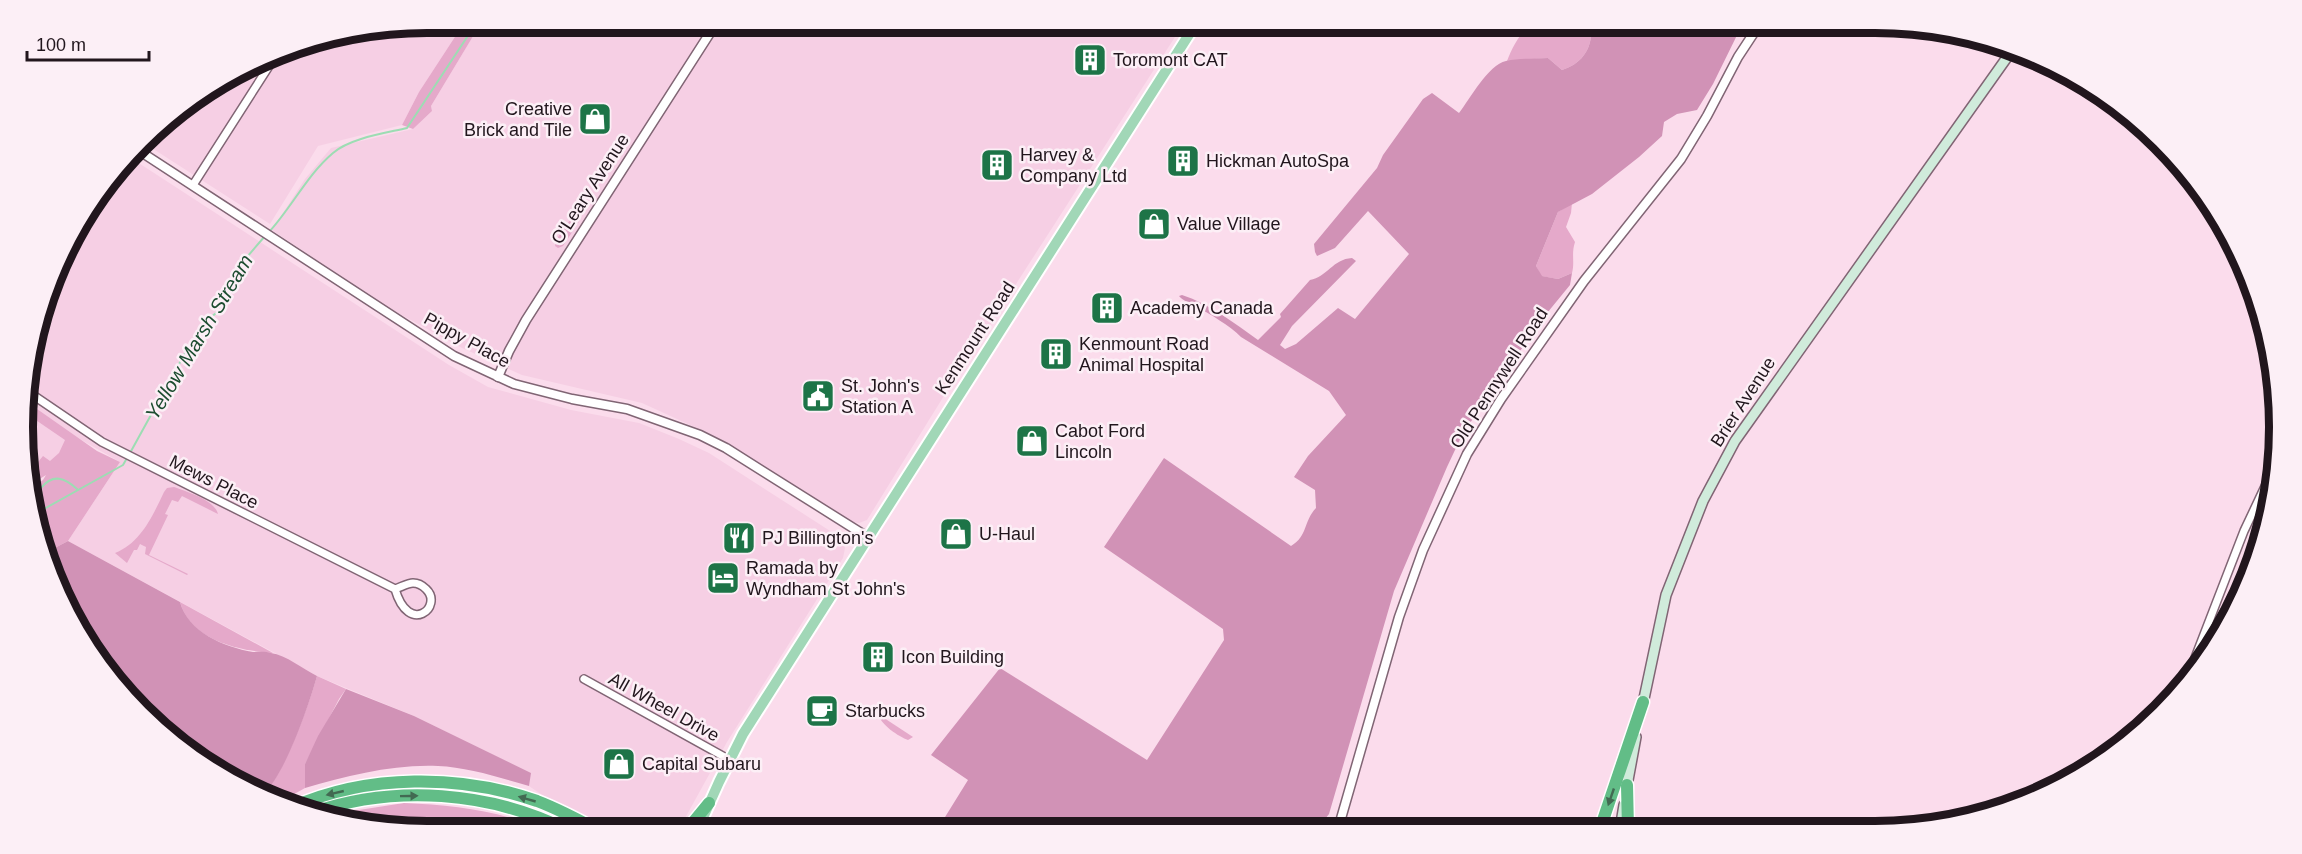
<svg xmlns="http://www.w3.org/2000/svg" width="2302" height="854" viewBox="0 0 2302 854" font-family="Helvetica,sans-serif">
<rect width="100%" height="100%" fill="#fbdcec"/>
<g fill="#f6cfe4">
<polygon points="427,23 464,23 419,92 402,125 318,146 270,224 144,143 161,123 224,77 297,44"/>
<polygon points="481,23 1184,23 942,399 867,520 859,523 852,522 712,435 642,403 522,375 462,348 387,307 272,230 305,179 331,148 413,129 432,111 431,106"/>
<polygon points="131,158 449,365 488,387 571,410 639,423 679,439 709,453 841,538 845,548 843,558 727,742 678,831 611,831 557,805 529,786 530,773 414,716 317,676 68,541 120,462 78,438 47,474 30,485 26,374 44,297 77,225"/>
</g>
<g fill="#e5a9ca">
<polygon points="464,23 481,23 431,106 432,111 413,129 402,125 419,92"/>
<path d="M1533 23H1590C1595 45 1583 64 1562 70L1548 58 1507 61C1513 45 1520 33 1533 23Z"/>
<path d="M1572 203 1571 213 1566 227 1575 242C1571 254 1575 262 1572 273L1558 279 1541 276 1536 266 1558 212Z"/>
<polygon points="575,213 580,220 563,246 558,248 555,246 556,240"/>
<polygon points="27,402 97,451 120,462 68,541 45,553 30,506 30,490 43,480 46,475 30,485 29,473 43,456 50,461 59,453 65,440 27,414"/>
<path d="M174 487C187 492 215 500 218 514L182 496 178 502 172 500 165 514 168 515 149 555 188 574 187 575 145 554 146 547 140 544 137 550H134L127 563 115 553C141 543 153 515 164 492L167 488Z"/>
<path d="M180 602 273 653C239 651 190 640 180 602Z"/>
<path d="M317 676 346 689 339 699 305 764V788L280 802 262 795C283 778 309 704 317 676Z"/>
<path d="M878 714 913 737 908 740C899 737 880 724 878 714Z"/>
<path d="M404 803C455 805 501 811 548 831H517L496 825 456 818 450 831H427L328 818 346 812Z"/>
</g>
<g fill="#d192b6">
<path d="M1590 23H1626L1629 28 1643 23H1743L1713 84 1697 110 1677 114 1664 122 1662 136 1639 157 1592 194 1558 212 1536 266 1542 276 1558 279 1572 273 1570 285 1543 318 1463 433 1447 467 1394 591 1329 814 1317 829 937 830 968 780 931 755 1000 668 1147 760 1224 640 1223 629 1104 547 1164 458 1291 546C1308 536 1303 522 1316 508L1315 490 1294 477 1308 456 1346 415 1329 391 1241 337C1229 325 1211 315 1196 306 1190 302 1184 302 1179 296L1182 295C1210 304 1234 323 1258 340L1281 317 1280 314 1310 280C1327 277 1333 259 1352 258L1356 261 1292 326 1280 345 1285 349 1296 344 1338 308 1355 319 1409 254 1368 211 1335 248 1317 256 1315 252 1314 244 1377 168 1383 155 1423 99 1432 93 1459 113C1470 99 1488 65 1506 61 1518 58 1535 59 1548 58L1562 70C1583 64 1595 45 1590 23Z"/>
<path d="M68 541 180 602C188 632 224 647 253 652 259 652 265 651 271 653 286 655 303 669 317 676 309 705 284 778 262 795L248 790 181 748 90 651 53 581 45 553Z"/>
<path d="M346 689 414 716 531 773 529 786C501 778 467 767 438 766 393 764 347 776 305 788V764L318 736Z"/>
</g>
<g fill="none" stroke-linecap="round" stroke-linejoin="round">
<g stroke="#9cddb3" stroke-width="2">
<path d="M269 232C292 207 307 175 333 153 350 138 386 133 407 128L477 22"/>
<polyline points="130,453 189,346 206,321 220,310 241,264 265,236"/>
<path d="M42 510 41 488C53 473 65 478 77 489"/>
<polyline points="35,520 42,510 123,465 127,458"/>
</g>
<defs>
<g id="minor">
<polyline points="193,185 278,52"/>
<path d="M27 391 102 442 395 589C409 637 444 606 426 589 423 586 418 583 413 583 408 583 401 587 395 589"/>
<polyline points="584,679 730,760"/>
<polyline points="2186,681 2244,531 2277,461"/>
</g>
<g id="tertiary">
<polyline points="138,150 454,356 514,384 572,399 627,409 700,435 726,448 869,538"/>
<polyline points="498,377 509,351 526,320 717,22"/>
<polyline points="1338,829 1399,617 1423,550 1467,454 1501,399 1584,281 1681,159 1707,116 1738,57 1761,22"/>
</g>
<g id="secondary">
<polyline points="1642,708 1666,595 1703,501 1735,441 2013,49"/>
<polyline points="1626,791 1636,737"/>
<polyline points="1620,829 1624,805"/>
</g>
<polyline id="primary" points="697,831 719,782 743,734 1197,22"/>
<g id="motorway">
<polyline points="1627,785 1628,829"/>
<path d="M293 807C368 774 460 774 537 801 558 809 579 820 599 831"/>
<path d="M311 813C395 784 490 791 569 831"/>
<polyline points="1600,829 1643,702"/>
<polyline points="686,831 709,803"/>
</g>
</defs>
<use href="#minor" stroke="#806574" stroke-width="10"/>
<use href="#tertiary" stroke="#806574" stroke-width="11"/>
<use href="#secondary" stroke="#806574" stroke-width="12"/>
<use href="#primary" stroke="#fff" stroke-width="14"/>
<use href="#motorway" stroke="#fff" stroke-width="15"/>
<use href="#minor" stroke="#fff" stroke-width="7"/>
<use href="#tertiary" stroke="#fff" stroke-width="8"/>
<use href="#secondary" stroke="#d0ebdb" stroke-width="9"/>
<use href="#primary" stroke="#a1d7b7" stroke-width="10"/>
<use href="#motorway" stroke="#62bd87" stroke-width="12"/>
</g>
<defs><path id="oneway-solid" d="M-6-.8H1V-3.2L6.5 0L1 3.2V.8H-6Z" transform="scale(1.5)"/></defs>
<g fill="#426a52">
<use href="#oneway-solid" transform="translate(335 793) rotate(167)"/>
<use href="#oneway-solid" transform="translate(409 796) rotate(-1)"/>
<use href="#oneway-solid" transform="translate(1611 797) rotate(109)"/>
<use href="#oneway-solid" transform="translate(527 799) rotate(-164)"/>
</g>
<defs>
<symbol id="building-square" viewBox="-11 -11 22 22"><rect x="-9" y="-9" width="18" height="18" rx="4" fill="#1d7447" stroke="#fceff6"/><path d="M-4-6H4V6H1V3H-1V6H-4ZM-2.5-4.3h1.7v1.8h-1.7ZM.8-4.3h1.7v1.8H.8ZM-2.5-1h1.7V.8h-1.7ZM.8-1h1.7V.8H.8Z" fill="#fff"/></symbol>
<symbol id="shop-square" viewBox="-11 -11 22 22"><rect x="-9" y="-9" width="18" height="18" rx="4" fill="#1d7447" stroke="#fceff6"/><path d="M-5-2.5h2.3a2.7 3.5 0 0 1 5.4 0H5L5.5 6h-11ZM-1.5-2.5h3a1.5 2.3 0 0 0-3 0Z" fill="#fff"/></symbol>
<symbol id="civic-square" viewBox="-11 -11 22 22"><rect x="-9" y="-9" width="18" height="18" rx="4" fill="#1d7447" stroke="#fceff6"/><path d="M-.6-6.5H3V-4.5H.6V-3L4-1V1h2V6H-6V1h2V-1L-.6-3ZM-1.2 2.5V6h2.4V2.5Z" fill="#fff"/></symbol>
<symbol id="restaurant-square" viewBox="-11 -11 22 22"><rect x="-9" y="-9" width="18" height="18" rx="4" fill="#1d7447" stroke="#fceff6"/><path d="M-5-6h1v4h1v-4h1v4h1v-4h1v5L-1.5 .5V6h-2V.5L-5-1ZM5-6V6H3V1.5H1.5Q1.5-4 5-6Z" fill="#fff"/></symbol>
<symbol id="hotel-square" viewBox="-11 -11 22 22"><rect x="-9" y="-9" width="18" height="18" rx="4" fill="#1d7447" stroke="#fceff6"/><path d="M-6-4.5h1.5V1H6V5H4.5V3h-9V5H-6ZM-4 0a1.8 1.8 0 1 1 3.6 0ZM.5 0V-2.5h3Q6-2.5 6 0Z" fill="#fff"/></symbol>
<symbol id="cafe-square" viewBox="-11 -11 22 22"><rect x="-9" y="-9" width="18" height="18" rx="4" fill="#1d7447" stroke="#fceff6"/><path d="M-5.5-4.5H6V0H3Q3 3.5 0 3.5H-2.5Q-5.5 3.5-5.5 0ZM3-3.2v2h1.7v-2ZM-6 4.5H4V6H-6Z" fill="#fff"/></symbol>
</defs>
<g fill-rule="evenodd">
<use href="#building-square" x="1071" y="41" width="38" height="38"/>
<use href="#shop-square" x="576" y="100" width="38" height="38"/>
<use href="#building-square" x="1164" y="142" width="38" height="38"/>
<use href="#building-square" x="978" y="146" width="38" height="38"/>
<use href="#shop-square" x="1135" y="205" width="38" height="38"/>
<use href="#building-square" x="1088" y="289" width="38" height="38"/>
<use href="#building-square" x="1037" y="335" width="38" height="38"/>
<use href="#civic-square" x="799" y="377" width="38" height="38"/>
<use href="#shop-square" x="1013" y="422" width="38" height="38"/>
<use href="#shop-square" x="937" y="515" width="38" height="38"/>
<use href="#restaurant-square" x="720" y="519" width="38" height="38"/>
<use href="#hotel-square" x="704" y="559" width="38" height="38"/>
<use href="#building-square" x="859" y="638" width="38" height="38"/>
<use href="#cafe-square" x="803" y="692" width="38" height="38"/>
<use href="#shop-square" x="600" y="745" width="38" height="38"/>
</g>
<g text-anchor="middle" dominant-baseline="central" stroke-width="5" stroke-linejoin="round" paint-order="stroke">
<g font-size="18" fill="#21161d" stroke="#fceff6" text-anchor="start">
<text x="1113" y="60">Toromont CAT</text>
<text x="572" y="109" text-anchor="end">Creative<tspan x="572" dy="21">Brick and Tile</tspan></text>
<text x="1020" y="155">Harvey &amp;<tspan x="1020" dy="21">Company Ltd</tspan></text>
<text x="1206" y="161">Hickman AutoSpa</text>
<text x="1177" y="224">Value Village</text>
<text x="1130" y="308">Academy Canada</text>
<text x="1079" y="344">Kenmount Road<tspan x="1079" dy="21">Animal Hospital</tspan></text>
<text x="841" y="386">St. John's<tspan x="841" dy="21">Station A</tspan></text>
<text x="1055" y="431">Cabot Ford<tspan x="1055" dy="21">Lincoln</tspan></text>
<text x="979" y="534">U-Haul</text>
<text x="762" y="538">PJ Billington's</text>
<text x="746" y="568">Ramada by<tspan x="746" dy="21">Wyndham St John's</tspan></text>
<text x="901" y="657">Icon Building</text>
<text x="845" y="711">Starbucks</text>
<text x="642" y="764">Capital Subaru</text>
</g>
<g font-size="18" fill="#21161d" stroke="#fceff6">
<text transform="translate(590 189) rotate(-57)">O'Leary Avenue</text>
<text transform="translate(975 338) rotate(-57)">Kenmount Road</text>
<text transform="translate(467 340) rotate(29)">Pippy Place</text>
<text transform="translate(1499 378) rotate(-57)">Old Pennywell Road</text>
<text transform="translate(1743 402) rotate(-57)">Brier Avenue</text>
<text transform="translate(214 482) rotate(27)">Mews Place</text>
<text transform="translate(664 707) rotate(29)">All Wheel Drive</text>
</g>
<g font-size="20" font-style="italic" fill="#1c4c30" stroke="#fceff6">
<text transform="translate(199 337) rotate(-59)">Yellow Marsh Stream</text>
</g>
</g>
<path d="M0 0H2302V854H0ZM427 33H1875A394 394 0 0 1 2269 427V427A394 394 0 0 1 1875 821H427A394 394 0 0 1 33 427V427A394 394 0 0 1 427 33Z" fill="#fceff6" fill-rule="evenodd"/>
<path fill="none" stroke="#21161d" stroke-width="8" d="M427 33H1875A394 394 0 0 1 2269 427V427A394 394 0 0 1 1875 821H427A394 394 0 0 1 33 427V427A394 394 0 0 1 427 33Z"/>
<path d="M27 51v9h122v-9" fill="none" stroke="#21161d" stroke-width="3"/>
<text x="36" y="51" font-size="18" fill="#21161d" stroke="#fceff6" stroke-width="4.5" paint-order="stroke">100 m</text>
</svg>
